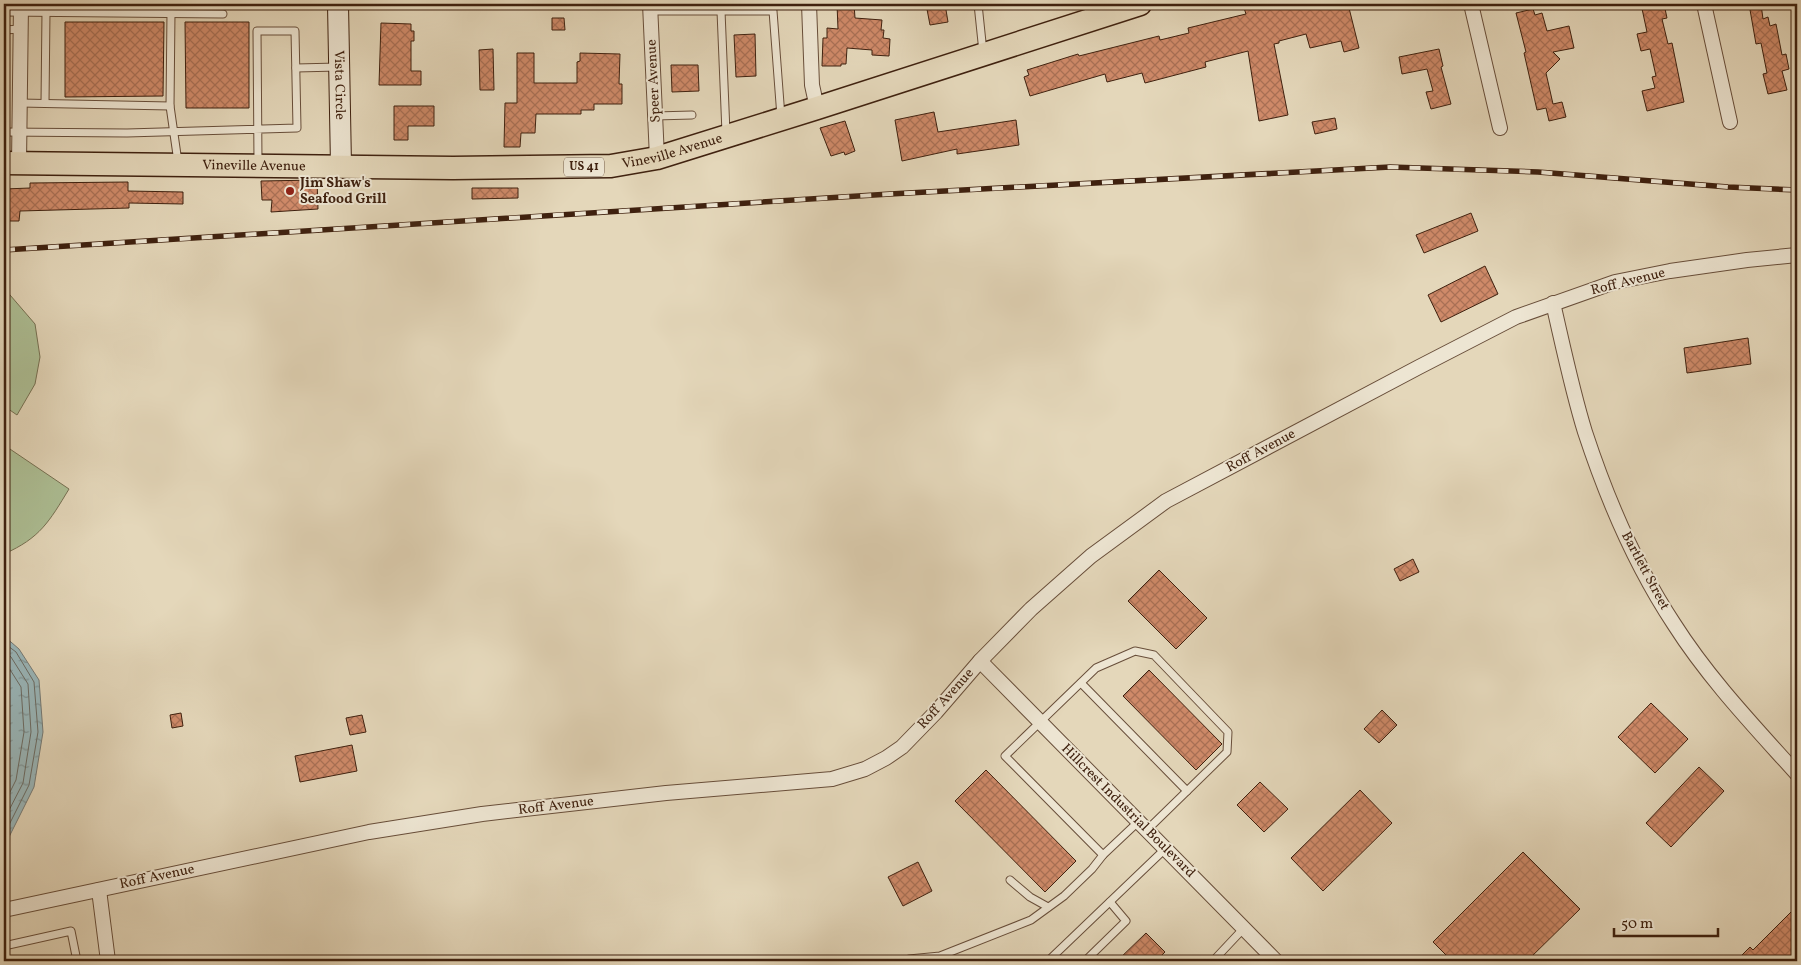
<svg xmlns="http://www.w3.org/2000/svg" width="1801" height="965" viewBox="0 0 1801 965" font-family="Vollkorn,serif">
<defs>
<pattern id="water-ripples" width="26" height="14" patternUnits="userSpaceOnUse" patternTransform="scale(1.25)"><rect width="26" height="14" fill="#9ab7ba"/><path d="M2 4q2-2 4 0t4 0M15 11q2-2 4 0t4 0" fill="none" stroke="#7f9496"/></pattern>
<pattern id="building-cross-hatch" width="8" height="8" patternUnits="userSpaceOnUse" patternTransform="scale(1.25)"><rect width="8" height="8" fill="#cf8a69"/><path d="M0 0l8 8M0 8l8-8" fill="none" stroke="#a97055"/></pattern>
</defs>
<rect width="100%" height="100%" fill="#e4d7ba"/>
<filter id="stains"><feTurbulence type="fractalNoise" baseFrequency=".004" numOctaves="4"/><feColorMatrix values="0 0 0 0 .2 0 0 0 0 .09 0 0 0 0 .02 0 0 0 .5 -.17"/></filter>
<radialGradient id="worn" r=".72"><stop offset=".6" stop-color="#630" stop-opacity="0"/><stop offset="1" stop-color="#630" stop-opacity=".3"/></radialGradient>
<g fill="#adbf95" stroke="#767052">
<polygon points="4,288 35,324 40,357 35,384 17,415 4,406"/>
<path d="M4 445 69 489C49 522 40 538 4 554Z"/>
</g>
<polygon fill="url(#water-ripples)" stroke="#767b76" points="4,636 19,649 39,680 43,732 34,787 4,847"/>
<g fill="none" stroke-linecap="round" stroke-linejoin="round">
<g stroke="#6c6c64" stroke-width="1">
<polyline points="4,643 16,652 34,682 38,732 29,785 4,835"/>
<polyline points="4,651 11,657 28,684 31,732 23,783 4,820"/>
<polyline points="4,660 21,687 24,732 16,780 4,804"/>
</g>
</g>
<g fill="url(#building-cross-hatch)" stroke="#3f210f">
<polygon points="837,4 854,4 855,18 882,20 881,30 884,30 883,38 890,39 889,56 872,55 872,50 847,48 846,64 841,64 841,66 822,66 823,38 827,38 827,28 838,29"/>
<polygon points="926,4 945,4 948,22 930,25"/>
<polygon points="1262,4 1348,4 1359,48 1344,52 1341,41 1310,48 1306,34 1279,41 1279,43 1274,44 1288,115 1259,121 1248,51 1205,62 1206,67 1145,83 1142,73 1107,82 1105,74 1030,96 1024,77 1029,75 1027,70 1078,54 1079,56 1159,36 1160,40 1189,33 1188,28 1246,14 1244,8"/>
<polygon points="1641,4 1664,4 1667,18 1662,19 1668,44 1672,43 1684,102 1647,111 1642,91 1655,88 1652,77 1656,76 1650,49 1641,51 1637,34 1647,32"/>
<polygon points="1749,4 1761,4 1763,19 1768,17 1770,26 1776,24 1782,55 1786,54 1789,69 1782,71 1787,90 1768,94 1763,74 1767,73 1761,43 1756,44"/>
<polygon points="1533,9 1535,15 1542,13 1547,31 1569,26 1574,48 1553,52 1560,59 1546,73 1553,104 1562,102 1566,117 1549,121 1546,108 1537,110 1524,53 1526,52 1516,13"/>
<polygon points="552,18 564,18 565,30 552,30"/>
<polygon points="65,22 164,22 163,96 65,97"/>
<polygon points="185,22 249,22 249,108 186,108"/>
<polygon points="381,23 411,24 411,31 414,31 414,41 411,41 411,71 421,71 421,85 379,85"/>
<polygon points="755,34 756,76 736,77 734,35"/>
<polygon points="493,49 494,90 480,90 479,50"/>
<polygon points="1439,49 1443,66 1441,67 1451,104 1431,109 1426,92 1433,91 1427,69 1402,74 1399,57"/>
<polygon points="517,53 534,53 534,83 577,83 577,62 580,61 580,53 620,54 619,84 622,84 622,104 594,104 594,110 581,110 581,114 536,114 535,133 521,133 520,147 504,147 505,103 517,103"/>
<polygon points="671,65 698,65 699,91 672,92"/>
<polygon points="394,106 434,106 434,126 408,126 408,140 394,140"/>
<polygon points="934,112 938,132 1016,120 1019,145 957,154 957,149 902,161 895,120"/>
<polygon points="1335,118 1337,129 1315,134 1312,122"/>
<polygon points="845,121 855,151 845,155 844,152 831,156 820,128"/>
<polygon points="317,180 318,209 271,212 272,200 262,200 261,181"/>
<polygon points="128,182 128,191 183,192 183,204 129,203 129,208 20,211 19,221 4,221 4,189 30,188 30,183"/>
<polygon points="472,188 518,188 518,198 472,199"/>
<polygon points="1471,213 1478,231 1424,253 1416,235"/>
<polygon points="1485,266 1498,294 1441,322 1428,295"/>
<polygon points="1748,338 1751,364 1687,373 1684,348"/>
<polygon points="1413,559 1419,572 1400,581 1394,569"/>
<polygon points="1159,570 1207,618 1176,649 1128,601"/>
<polygon points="1149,670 1222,744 1196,770 1123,696"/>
<polygon points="1651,703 1688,739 1655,773 1618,737"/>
<polygon points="1382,710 1397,725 1379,743 1364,729"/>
<polygon points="181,713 183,726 172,728 170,715"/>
<polygon points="362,715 366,732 350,735 346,718"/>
<polygon points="352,745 357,771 300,782 295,756"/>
<polygon points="1699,767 1724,791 1671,847 1646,823"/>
<polygon points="986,770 1076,861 1045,892 955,801"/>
<polygon points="1260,782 1288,809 1264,832 1237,805"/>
<polygon points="1360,790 1392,823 1323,891 1291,858"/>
<polygon points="1523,852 1580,909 1527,961 1452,961 1433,942"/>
<polygon points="918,862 932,891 903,906 888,877"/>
<polygon points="1797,906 1797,955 1791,961 1736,961 1750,947 1753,950"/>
<polygon points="1146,933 1165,952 1156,961 1117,961"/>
</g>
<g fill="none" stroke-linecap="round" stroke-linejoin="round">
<defs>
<g id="lane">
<polyline points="978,4 983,52"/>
<polyline points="651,11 773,11 781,117"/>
<polyline points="721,11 726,133"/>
<polyline points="4,12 223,14"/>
<polyline points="171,13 170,106 178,162"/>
<polyline points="4,30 21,29"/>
<polyline points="296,68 338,67"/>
<polyline points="20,103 170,106"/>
<polyline points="45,103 46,12"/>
<polyline points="655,116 692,115"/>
<polyline points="4,132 127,133 297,128 295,31 257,31 258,162"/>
<polyline points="1081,683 1187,791"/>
<polyline points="1138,822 1103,855 1005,756 1096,668 1135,651 1154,655 1228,732 1227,752 1147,830"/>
<polyline points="1010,880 1030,897 1048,907"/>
<polyline points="4,946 71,931 77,961"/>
<polyline points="909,959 940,956 1031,920 1064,896 1092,869 1103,855"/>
<polyline points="1048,961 1165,849"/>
<polyline points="1085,961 1126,921 1110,902"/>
<polyline points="1213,961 1244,928"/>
</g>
<g id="street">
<polyline points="650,4 657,158"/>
<polyline points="809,4 812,85 817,108"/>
<polyline points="1471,4 1500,128"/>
<polyline points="1704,4 1730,122"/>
<polyline points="19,163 21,4"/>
<path d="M1553 303C1563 346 1572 390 1585 432 1607 499 1635 565 1674 624 1709 679 1754 726 1797 774"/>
<polyline points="980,661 1276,961"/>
<polyline points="99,890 108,961"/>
<polyline points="4,910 369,832 482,814 666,793 832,779 865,769 886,758 902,747 936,712 980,661 1031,609 1091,556 1166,501 1419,367 1516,317 1615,282 1670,271 1747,260 1797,255"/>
</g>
<g id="secondary">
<path id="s1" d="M338 4 341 166"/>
</g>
<g id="primary">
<path id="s2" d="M4 163 453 168 611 166 657 158 817 108 1140 4"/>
</g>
</defs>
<use href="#lane" stroke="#684e3a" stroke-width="9"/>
<use href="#street" stroke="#684e3a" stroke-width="16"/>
<use href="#secondary" stroke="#3f210f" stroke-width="22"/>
<use href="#primary" stroke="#3f210f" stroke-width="25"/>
<use href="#lane" stroke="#ede5d2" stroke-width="7"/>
<use href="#street" stroke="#ede5d2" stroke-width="14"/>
<use href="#secondary" stroke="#ede5d2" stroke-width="20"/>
<use href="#primary" stroke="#e4d7ba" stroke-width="22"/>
<defs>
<polyline id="rail" points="4,250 890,194 1390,167 1538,172 1728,187 1797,190"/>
</defs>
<use href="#rail" stroke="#3f210f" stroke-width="5.5"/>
<use href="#rail" stroke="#ede5d2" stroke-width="4" stroke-dasharray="11" stroke-linecap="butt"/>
</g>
<circle fill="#8f2418" stroke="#ede5d2" stroke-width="2" cx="290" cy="191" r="5"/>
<g text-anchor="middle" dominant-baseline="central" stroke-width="4" stroke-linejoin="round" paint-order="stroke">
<rect fill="#ede5d2" stroke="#735c4a" stroke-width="1" x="564" y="157.5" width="40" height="19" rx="4"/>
<g font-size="12" font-weight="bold" fill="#3f210f">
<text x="584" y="167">US 41</text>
</g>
<g font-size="14" fill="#3f210f" stroke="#ede5d2">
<text transform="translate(654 81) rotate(-93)">Speer Avenue</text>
<text stroke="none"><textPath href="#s1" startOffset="81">Vista Circle</textPath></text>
<text stroke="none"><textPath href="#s2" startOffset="670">Vineville Avenue</textPath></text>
<text stroke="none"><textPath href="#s2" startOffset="250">Vineville Avenue</textPath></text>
<text transform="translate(1628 282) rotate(-14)">Roff Avenue</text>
<text transform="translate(1261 451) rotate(-28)">Roff Avenue</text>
<text transform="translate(1645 571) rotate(62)">Bartlett Street</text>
<text transform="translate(946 699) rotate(-48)">Roff Avenue</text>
<text transform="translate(556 806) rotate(-7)">Roff Avenue</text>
<text transform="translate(1128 811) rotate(45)">Hillcrest Industrial Boulevard</text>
<text transform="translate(157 877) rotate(-12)">Roff Avenue</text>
</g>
<g font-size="14" font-weight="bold" fill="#3f210f" stroke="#ede5d2" text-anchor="start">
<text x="300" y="183">Jim Shaw's<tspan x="300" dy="16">Seafood Grill</tspan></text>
</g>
</g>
<rect width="1801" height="965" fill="none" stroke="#e4d7ba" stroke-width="20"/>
<rect x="5" y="5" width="1791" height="955" fill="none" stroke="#3f210f" stroke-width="2.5"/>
<rect x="10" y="10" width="1781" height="945" fill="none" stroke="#3f210f"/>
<path d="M1614 928v8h104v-8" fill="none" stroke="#3f210f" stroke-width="2.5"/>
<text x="1621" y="928" font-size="15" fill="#3f210f" stroke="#ede5d2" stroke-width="4" paint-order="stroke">50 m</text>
<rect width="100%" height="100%" filter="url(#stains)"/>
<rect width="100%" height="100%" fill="url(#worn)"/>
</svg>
